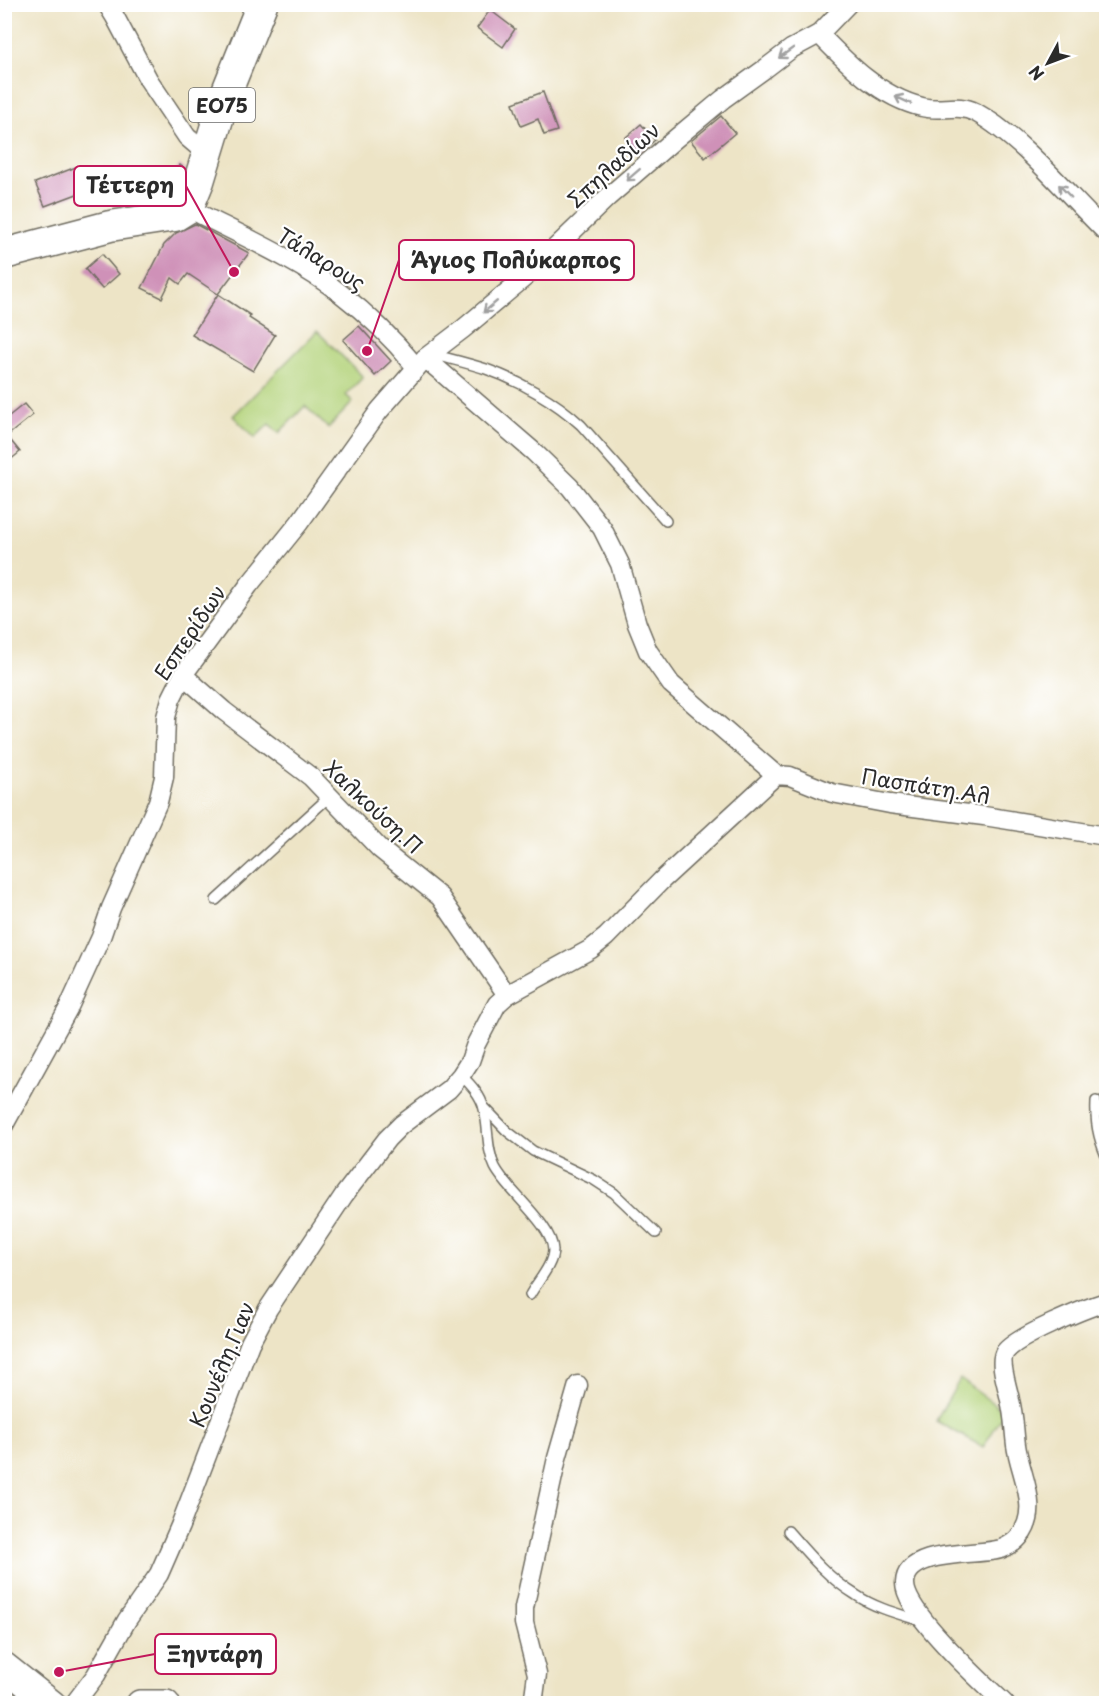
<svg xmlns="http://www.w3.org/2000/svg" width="1111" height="1708" viewBox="0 0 1111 1708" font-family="'Playpen Sans',sans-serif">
<rect width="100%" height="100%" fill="#fff"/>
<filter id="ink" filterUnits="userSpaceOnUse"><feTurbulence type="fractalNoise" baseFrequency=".0167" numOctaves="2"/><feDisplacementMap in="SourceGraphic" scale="12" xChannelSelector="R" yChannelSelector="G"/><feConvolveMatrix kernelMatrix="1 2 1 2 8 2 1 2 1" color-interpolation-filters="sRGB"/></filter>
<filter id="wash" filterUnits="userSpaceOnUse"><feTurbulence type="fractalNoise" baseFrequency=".008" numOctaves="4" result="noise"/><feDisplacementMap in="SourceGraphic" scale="24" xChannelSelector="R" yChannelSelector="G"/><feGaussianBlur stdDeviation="1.35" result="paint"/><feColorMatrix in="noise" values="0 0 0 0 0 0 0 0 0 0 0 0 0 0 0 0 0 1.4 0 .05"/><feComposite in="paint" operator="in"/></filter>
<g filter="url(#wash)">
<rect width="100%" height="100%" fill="#ede4c6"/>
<g fill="#b3d37a" stroke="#6f7f52" stroke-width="1.5">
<polygon points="317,331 363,377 346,395 353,402 328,428 305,406 279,433 269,424 255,438 233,416"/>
<polygon points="960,1379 1005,1412 983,1447 936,1421"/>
</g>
<g id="blocks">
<g fill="#cf91b8">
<polygon points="490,10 515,29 503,47 477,28"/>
<polygon points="543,92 557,131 544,135 538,119 521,126 513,103"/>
<polygon points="721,116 735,133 705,158 691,141"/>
<polygon points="641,124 655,140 639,154 625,138"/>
<polygon points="180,165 185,169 174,196 164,200 155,192"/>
<polygon points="76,167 85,191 45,206 35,183"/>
<polygon points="195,224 249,253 218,294 188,274 180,284 172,278 162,298 142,288 164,245 176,233"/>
<polygon points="102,254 119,274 102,289 85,269"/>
<polygon points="218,294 250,315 249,318 275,335 253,371 192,335"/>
<polygon points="359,326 391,361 375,376 343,340"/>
<polygon points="24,404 33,415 7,436 20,452 4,465 4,420"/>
</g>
</g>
</g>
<g filter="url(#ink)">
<use href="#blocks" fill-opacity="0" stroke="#6f6c61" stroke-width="1.5"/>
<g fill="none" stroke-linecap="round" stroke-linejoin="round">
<defs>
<g id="service">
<path d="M432 354C450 359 468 363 486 369 520 381 555 401 581 425L666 521"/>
<polyline points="216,900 329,797"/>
<path d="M461 1075C470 1084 481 1095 484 1109 489 1128 486 1149 495 1167 507 1191 552 1224 553 1250 553 1265 537 1282 530 1295"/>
<path d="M1096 1101C1095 1122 1098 1137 1106 1156"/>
<polyline points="485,1108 507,1131 533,1151 594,1180 614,1193 656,1233"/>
<path d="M788 1531C808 1554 829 1579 856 1595 875 1608 899 1614 921 1621"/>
</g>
<g id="minor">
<polyline points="107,4 115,17 148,79 187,137 208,155"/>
<path d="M819 34C847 63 880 97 922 107 940 112 958 103 975 112 1021 137 1068 195 1106 232"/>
<path d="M188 208C236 233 298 260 340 293 369 315 394 340 416 367"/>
<polyline points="425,358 534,452 570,487 602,528 620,564 637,624 648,651 671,684 776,775"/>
<polyline points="183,675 224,711 311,777 380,849 440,897 507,995"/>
<polyline points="4,1125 68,1009 101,937 111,908 158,802 164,777 166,717 171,699 183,675 249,585 299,523 379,411 425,358 463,329 525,277 608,197 675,139 723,99 766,68 791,49 819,34 848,4"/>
<polyline points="74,1704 96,1675 127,1620 159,1574 180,1526 250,1343 268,1309 344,1195 387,1139 401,1125 449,1089 461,1075 470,1061 476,1044 497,1004 507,995 591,949 606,937 662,880 776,775 790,776 832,793 890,804 984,816 1106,836"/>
<polyline points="533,1704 537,1674 524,1623 524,1608 557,1458 578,1385"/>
<path d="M1005 1704C983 1683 904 1612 905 1583 906 1548 979 1556 1001 1549 1009 1546 1014 1543 1019 1537 1042 1510 1020 1475 1016 1445 1014 1430 1014 1415 1010 1400 1008 1388 998 1362 1005 1352 1017 1336 1086 1308 1106 1302"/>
</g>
<g id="secondary">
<polyline points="4,1666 52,1704"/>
<polyline points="140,1704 166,1704"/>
</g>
<polyline id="primary" points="4,254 110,226 175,216 188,208 199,181 225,96 262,4"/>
</defs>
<use href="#service" stroke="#6f6c61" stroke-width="12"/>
<use href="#minor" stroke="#6f6c61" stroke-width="21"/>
<use href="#secondary" stroke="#6f6c61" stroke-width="30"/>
<use href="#primary" stroke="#6f6c61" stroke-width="33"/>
<use href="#service" stroke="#fff" stroke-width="9"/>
<use href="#minor" stroke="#fff" stroke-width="18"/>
<use href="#secondary" stroke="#fff" stroke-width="27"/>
<use href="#primary" stroke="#fff" stroke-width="30"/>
</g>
<defs><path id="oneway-shaft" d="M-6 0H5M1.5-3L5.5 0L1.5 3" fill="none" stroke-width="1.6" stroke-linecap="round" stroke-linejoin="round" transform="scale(1.5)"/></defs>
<g stroke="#a0a0a0">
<use href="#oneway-shaft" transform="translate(786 53) rotate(145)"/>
<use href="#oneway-shaft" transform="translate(903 100) rotate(-155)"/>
<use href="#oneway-shaft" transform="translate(633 175) rotate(139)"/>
<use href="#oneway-shaft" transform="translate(1065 191) rotate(-134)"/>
<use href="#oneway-shaft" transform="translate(490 307) rotate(140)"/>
</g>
</g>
<g text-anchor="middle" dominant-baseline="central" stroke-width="4.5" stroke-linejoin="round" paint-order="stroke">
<rect fill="#fff" stroke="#6b6b6b" stroke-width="1.5" x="189" y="88" width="66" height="34" rx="4.5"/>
<g font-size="20" font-weight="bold" fill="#2b2b2b">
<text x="222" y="105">ΕΟ75</text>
</g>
<g font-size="21" fill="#2b2b2b" stroke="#fff">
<text transform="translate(613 164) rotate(-42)">Σπηλαδίων</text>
<text transform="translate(322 258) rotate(32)">Τάλαρους</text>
<text transform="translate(189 632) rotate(-56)">Εσπερίδων</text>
<text transform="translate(926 785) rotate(9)">Πασπάτη.Αλ</text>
<text transform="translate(374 806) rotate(43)">Χαλκούση.Π</text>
<text transform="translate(221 1364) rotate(-67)">Κουνέλη.Γιαν</text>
</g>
</g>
<path fill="none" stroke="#c2185b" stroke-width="2" d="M234 272L186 186M367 351L399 260M59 1672L155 1654"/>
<g fill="#c2185b" stroke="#fff" stroke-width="2">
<circle cx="234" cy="272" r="6"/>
<circle cx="367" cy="351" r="6"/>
<circle cx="59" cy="1672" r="6"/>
</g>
<g fill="#fff" stroke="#c2185b" stroke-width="2">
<rect x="74" y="166" width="112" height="40" rx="6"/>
<rect x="399" y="240" width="235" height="40" rx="6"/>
<rect x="155" y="1634" width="121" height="40" rx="6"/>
</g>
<g font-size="22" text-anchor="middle" font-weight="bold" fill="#2b2b2b">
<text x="130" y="193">Τέττερη</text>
<text x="516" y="268">Άγιος Πολύκαρπος</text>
<text x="215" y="1662">Ξηντάρη</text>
</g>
<rect width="1111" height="1708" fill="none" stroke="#fff" stroke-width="24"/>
<g transform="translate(1048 63) rotate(229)" stroke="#ffffff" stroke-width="4.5" paint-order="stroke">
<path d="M0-4.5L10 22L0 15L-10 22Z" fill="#2b2b2b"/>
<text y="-9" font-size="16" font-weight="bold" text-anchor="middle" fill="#2b2b2b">N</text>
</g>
</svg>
